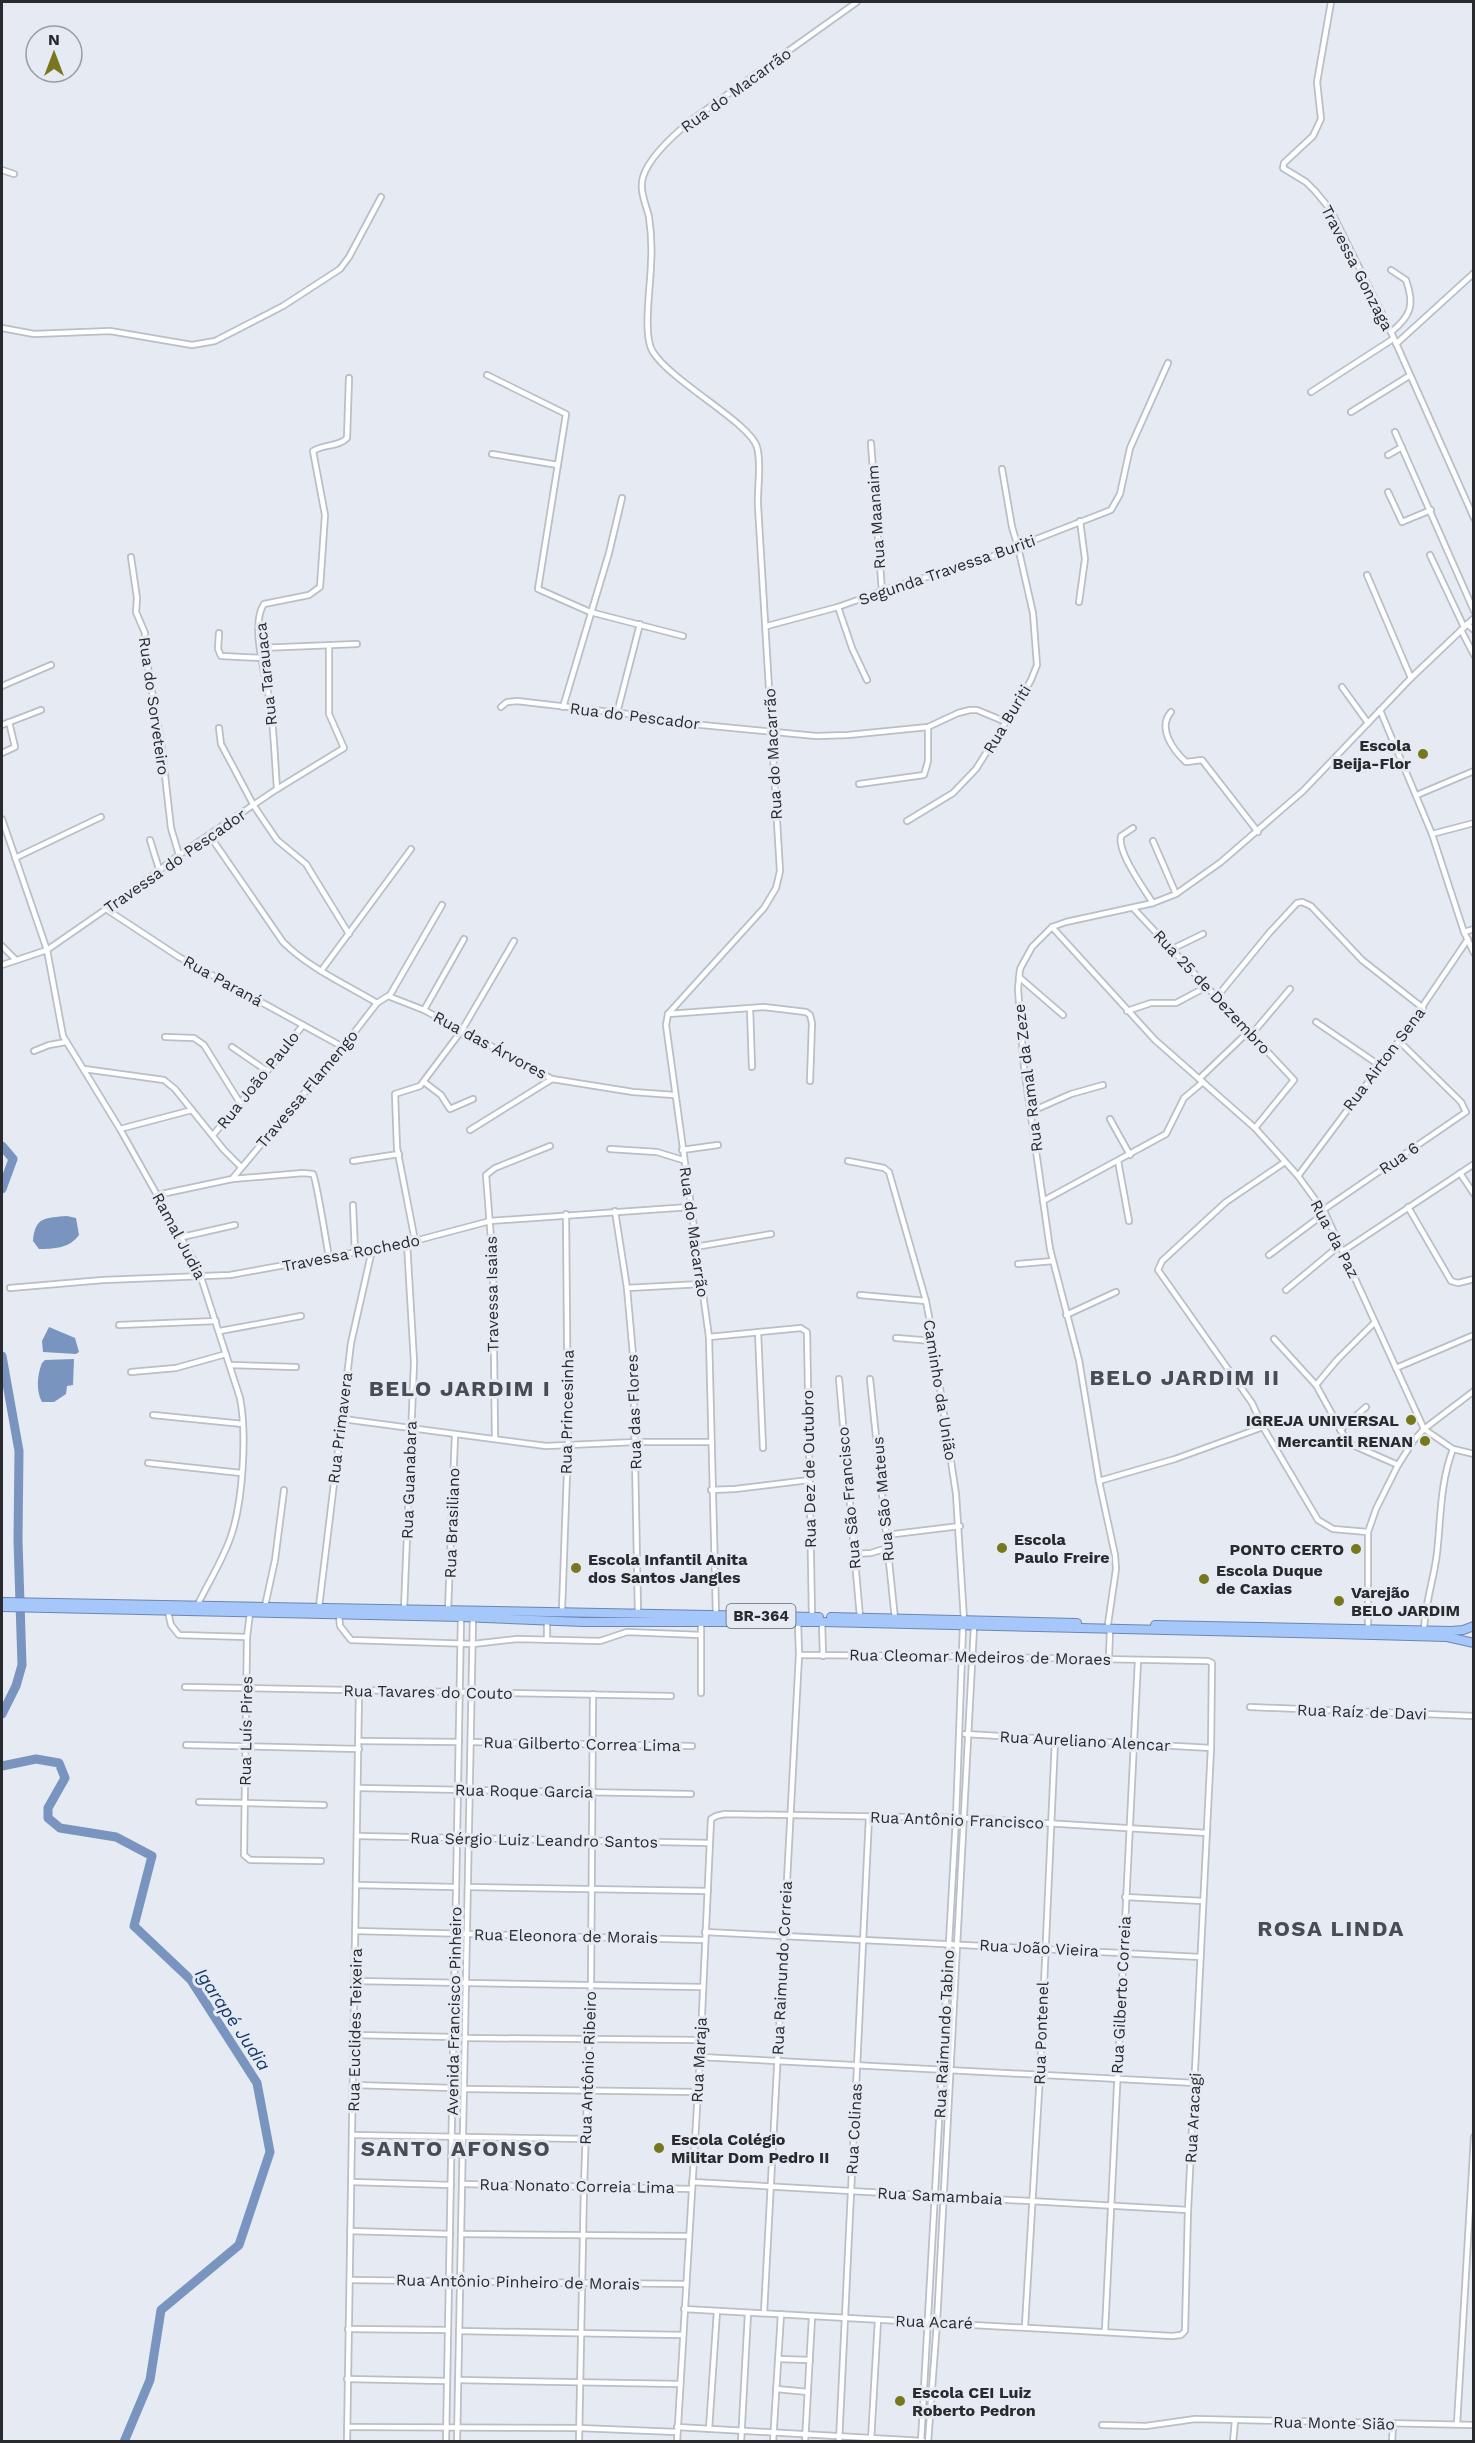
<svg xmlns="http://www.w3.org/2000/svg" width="1475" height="2443" viewBox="0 0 1475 2443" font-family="'Work Sans',sans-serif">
<rect width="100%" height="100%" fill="#e5eaf3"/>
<g fill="#7995bf">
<path d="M67 1216 76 1218 79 1235C70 1248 54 1249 39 1249L33 1241C35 1216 46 1218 67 1216Z"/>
<polygon points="49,1327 75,1338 79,1352 76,1354 43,1352 42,1341"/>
<path d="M74 1359 73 1385 67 1386 66 1394 54 1402H42C36 1391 37 1375 42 1363L45 1360Z"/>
</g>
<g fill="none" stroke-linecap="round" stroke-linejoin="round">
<g stroke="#7995bf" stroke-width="9">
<polyline points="2,1146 13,1159 2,1189"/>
<polyline points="2,1356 19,1451 18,1541 22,1665 16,1686 2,1714"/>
<polyline points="2,1766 36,1759 59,1763 65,1778 48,1808 48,1818 60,1828 116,1837 152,1856 134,1926 191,1980 257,2083 270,2152 239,2245 161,2310 150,2380 124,2442"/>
</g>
<defs>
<g id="minor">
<polyline points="1331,2 1317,82 1321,119 1313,136 1284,163 1283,168 1306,182 1315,191 1330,209 1340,229 1391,332 1474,518"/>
<polyline points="2,170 14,174"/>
<polyline points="2,328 34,334 110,331 192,345 215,341 283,306 340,269 349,257 381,197"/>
<path d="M1391 332C1411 316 1415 305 1406 280L1391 270"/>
<polyline points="1396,344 1474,273"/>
<polyline points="487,375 566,414 538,589 590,612 683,636"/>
<polyline points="1311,392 1393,339"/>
<polyline points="1351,412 1409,376"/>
<polyline points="1395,432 1474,611"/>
<polyline points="871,443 882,592"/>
<polyline points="492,454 558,465"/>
<polyline points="1388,455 1402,447"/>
<polyline points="1388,492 1402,522 1431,510"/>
<polyline points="1430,555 1464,627"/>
<polyline points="131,557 137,598 136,612 145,633 145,651 162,749 171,828 179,855"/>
<polyline points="1367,575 1411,678"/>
<polyline points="1079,602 1085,559 1080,521"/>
<polyline points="838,607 852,648 867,680"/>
<polyline points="1467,624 1474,630"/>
<polyline points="767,626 838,607 899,585 975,563 1111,510 1120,494 1130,448 1168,363"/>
<polyline points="1461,630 1474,655"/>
<polyline points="219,633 218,649 221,656 262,658"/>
<polyline points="260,648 357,644"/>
<polyline points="2,686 51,665"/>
<polyline points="1342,687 1368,723"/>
<polyline points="501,707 507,702 517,701 645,716 671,722 816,736 848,735 928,727 958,713 970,710 977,710 1006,722"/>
<polyline points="563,707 609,553 622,498"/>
<polyline points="1380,710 1432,834 1464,932 1474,953"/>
<path d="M1171 712C1157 728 1173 750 1186 762L1202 760 1258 832"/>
<polyline points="617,713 640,624"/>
<polyline points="2,725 41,710"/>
<polyline points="219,728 221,744 254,806 277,840 306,864 349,934"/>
<polyline points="2,753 15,747 9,722"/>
<polyline points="859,784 924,775 928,761 928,727"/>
<path d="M277 789C275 762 274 736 271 709 268 684 249 625 264 604L309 595 320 587 325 515 313 451C324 444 339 447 347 438L349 378"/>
<polyline points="1417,795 1474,771"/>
<path d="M2 819 47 950 63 1036 120 1129 198 1268 240 1398C247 1434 243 1501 231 1536 223 1560 208 1583 197 1606"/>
<polyline points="907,821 953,793 976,769 1019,701 1031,680 1037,665 1033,613 1018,547 1012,527 1002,469"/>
<path d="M1133 828 1121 836C1117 852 1144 889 1153 903"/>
<polyline points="1432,834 1474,823"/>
<path d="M210 836 283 942C309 968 345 984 377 1003"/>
<polyline points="150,840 159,869"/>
<polyline points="1153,841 1176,894"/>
<polyline points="15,858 101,817"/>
<polyline points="106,909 179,957 343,1047"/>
<polyline points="1134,909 1294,1080 1255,1128"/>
<polyline points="1052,927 1155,1040 1255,1128 1298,1176 1325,1213 1424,1429 1414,1440 1398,1465 1376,1509 1368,1532 1368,1628"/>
<polyline points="1464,932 1474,929"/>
<polyline points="2,946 16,960"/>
<polyline points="1172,949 1203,934"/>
<polyline points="2,965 47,950 132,891 179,855 277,789 344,748 329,714 329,646"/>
<polyline points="321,971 411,849"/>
<polyline points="1019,977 1063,1015"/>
<polyline points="390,995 442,905"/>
<polyline points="1216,998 1270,932 1297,903 1302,902 1311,906 1362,960 1423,1008"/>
<polyline points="750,1008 752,1067"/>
<polyline points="424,1010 464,939"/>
<polyline points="1127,1011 1151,1003 1176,1003 1206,987"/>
<polyline points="668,1014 764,1007 806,1012 810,1015 812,1023 810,1081"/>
<polyline points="1316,1022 1379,1065"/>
<polyline points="1251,1035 1290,989"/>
<polyline points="165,1037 194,1038 204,1045 240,1103"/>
<polyline points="232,1047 267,1071"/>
<polyline points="34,1051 49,1045 66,1042"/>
<polyline points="84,1069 164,1080 175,1089 224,1150 241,1167"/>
<polyline points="1199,1079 1248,1032"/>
<polyline points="424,1082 441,1095 450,1109 473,1099"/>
<polyline points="1030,1112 1071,1094 1103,1085"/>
<polyline points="1110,1119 1130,1155"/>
<polyline points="120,1129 192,1110"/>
<polyline points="470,1130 552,1079"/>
<polyline points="213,1135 267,1071 303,1025"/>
<polyline points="610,1149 657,1152 683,1160"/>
<polyline points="682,1150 718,1145"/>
<polyline points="353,1161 399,1154"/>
<polyline points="848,1161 884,1168 889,1172 926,1301 930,1322 956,1494 964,1620"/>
<polyline points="1118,1161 1129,1221"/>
<polyline points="1285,1162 1226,1202 1162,1261 1158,1270 1252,1403 1263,1427 1318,1520 1333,1529 1368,1532"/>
<polyline points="1460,1173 1474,1194"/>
<polyline points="1298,1176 1399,1041 1468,939"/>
<polyline points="232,1179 343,1047 377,1003 388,996 424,1010 552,1079 633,1092 674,1095"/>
<path d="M157 1195 232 1179 303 1173 313 1174C316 1178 327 1246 329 1258"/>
<polyline points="1043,1201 1166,1134 1184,1098 1203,1082"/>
<polyline points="353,1205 355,1252"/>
<polyline points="1408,1207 1451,1281 1458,1283 1474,1279"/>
<polyline points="1323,1210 1466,1112 1461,1102 1399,1041"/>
<polyline points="615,1211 627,1288 633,1355 638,1614"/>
<polyline points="182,1237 235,1225"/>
<polyline points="415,1241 397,1148 395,1094 420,1086 462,1030 514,941"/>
<polyline points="695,1247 771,1234"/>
<polyline points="1343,1251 1474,1164"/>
<polyline points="1269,1255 1325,1213"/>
<polyline points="1018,1264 1053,1261"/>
<polyline points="10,1288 103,1280 230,1275 407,1243 490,1221 690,1207"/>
<polyline points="627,1288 701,1284"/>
<polyline points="1286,1290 1340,1245"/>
<polyline points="860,1295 926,1301"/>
<polyline points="1066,1315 1116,1292"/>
<polyline points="119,1325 216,1321"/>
<polyline points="220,1331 301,1316"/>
<polyline points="758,1332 763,1448"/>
<polyline points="709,1337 801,1328 807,1332 812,1617"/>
<polyline points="896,1338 933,1341"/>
<polyline points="1274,1339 1316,1385 1348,1443 1398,1465"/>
<polyline points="230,1365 296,1367"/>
<polyline points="1396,1368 1474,1335"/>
<polyline points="131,1372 176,1368 226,1354"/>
<polyline points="839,1379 860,1617"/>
<polyline points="870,1379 895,1619"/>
<polyline points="1316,1385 1337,1360 1375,1322"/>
<polyline points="1474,1391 1424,1429 1453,1449 1474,1454"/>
<polyline points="153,1415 243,1424"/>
<polyline points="343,1419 546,1446 636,1442 710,1442"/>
<polyline points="1340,1430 1366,1407"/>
<polyline points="495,1439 493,1265 486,1175 495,1168 550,1146"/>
<polyline points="148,1463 241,1473"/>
<polyline points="1099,1481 1175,1459 1263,1427"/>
<polyline points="711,1490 735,1489 809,1480"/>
<polyline points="886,1535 960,1526"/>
<polyline points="854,1554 871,1553 887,1548"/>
<polyline points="265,1606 275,1560 284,1490"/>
<polyline points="319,1607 351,1343 372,1250"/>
<polyline points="404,1610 414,1362 407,1243"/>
<polyline points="448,1610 455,1435"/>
<polyline points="562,1610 568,1445 566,1214"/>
<polyline points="168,1612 171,1625 179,1635 247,1637"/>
<polyline points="250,1613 247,1637 244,1855 250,1860 321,1861"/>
<polyline points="339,1615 340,1626 351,1640 473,1644 517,1639 600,1641 627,1632 701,1635"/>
<path d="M716 1615 709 1337 666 1025 668 1014 764 908 776 888 780 871 758 506C757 488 762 464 757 447 750 423 672 382 653 352 642 336 651 284 651 263 652 248 651 231 649 217 646 204 639 191 643 177 649 157 677 132 693 119L857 2"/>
<polyline points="822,1622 823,1656"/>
<polyline points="1108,1624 1116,1569 1115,1555 1099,1481 1079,1360 1050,1249 1024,1067 1018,989 1020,969 1032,947 1052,927 1066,922 1153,903 1176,894 1221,862 1303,791 1411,678 1474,618"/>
<path d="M1424 1630C1425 1603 1434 1579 1437 1553 1441 1517 1440 1483 1453 1449"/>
<polyline points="547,1640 547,1621"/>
<polyline points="1109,1658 1110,1629"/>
<polyline points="185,1687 671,1696"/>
<polyline points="701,1693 701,1622"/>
<polyline points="1250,1707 1474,1716"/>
<polyline points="965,1734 1211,1748"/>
<polyline points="359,1741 459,1742"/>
<polyline points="471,1742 692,1746"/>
<polyline points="186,1745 359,1749"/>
<polyline points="358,1788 691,1794"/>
<polyline points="199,1802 324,1805"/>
<polyline points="357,1836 710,1843"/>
<polyline points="357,1885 456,1887"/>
<polyline points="468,1887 708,1891"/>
<polyline points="1125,1897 1203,1901"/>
<polyline points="356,1931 705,1940"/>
<polyline points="705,1932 1200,1957"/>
<polyline points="355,1981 702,1987"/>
<polyline points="354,2035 454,2037"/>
<polyline points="465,2038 700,2040"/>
<polyline points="700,2057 1195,2083"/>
<polyline points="354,2085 453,2088"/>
<polyline points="464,2089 697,2092"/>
<polyline points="353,2135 585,2139"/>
<polyline points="352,2182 451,2185"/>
<polyline points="692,2182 1188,2210"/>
<polyline points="462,2184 692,2189"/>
<polyline points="350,2231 450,2234"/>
<polyline points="461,2234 688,2236"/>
<polyline points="350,2280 685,2284"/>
<polyline points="684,2309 1172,2336 1181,2335 1185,2331 1188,2210 1211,1748 1212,1663 1208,1661 939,1656 799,1655"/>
<polyline points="764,2313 799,1655 798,1622"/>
<polyline points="1025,2326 1040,2074 1055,1740"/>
<polyline points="348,2329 448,2330"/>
<polyline points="459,2331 683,2335"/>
<polyline points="1105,2331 1138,1660"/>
<polyline points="778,2359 810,2360"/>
<polyline points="347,2379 447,2381"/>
<polyline points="458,2380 680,2384"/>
<polyline points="776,2389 808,2392"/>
<polyline points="1457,2424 1474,2137"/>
<polyline points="1102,2425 1146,2426 1195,2419 1474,2425"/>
<polyline points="347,2427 579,2428 677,2432"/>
<polyline points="677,2427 923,2441"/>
<polyline points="709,2429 717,2311"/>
<polyline points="871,2440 878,2320"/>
<polyline points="347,2442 359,1691"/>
<polyline points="446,2442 461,1617"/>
<polyline points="457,2442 473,1617"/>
<polyline points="579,2442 584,2186 591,1985 593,1694"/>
<polyline points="677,2442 700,2057 711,1819 716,1816 725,1814 963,1818 1207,1833"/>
<polyline points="741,2442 748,2313"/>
<polyline points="773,2442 781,2314"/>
<polyline points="805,2442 812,2317"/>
<polyline points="839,2442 869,1817"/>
<polyline points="921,2442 956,1818 963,1626"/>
<polyline points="928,2442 937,2322 974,1626"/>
<polyline points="1233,2442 1235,2421"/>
<polyline points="1392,2442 1393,2425"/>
</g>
<g id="trunk">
<polyline points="2,1602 819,1617"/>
<polyline points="2,1607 461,1617 583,1622 822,1622 1336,1634 1447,1637 1474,1643"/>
<polyline points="831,1617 1077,1623"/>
<polyline points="1155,1625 1451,1631 1463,1630 1474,1626"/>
</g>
</defs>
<use href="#minor" stroke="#b9bec7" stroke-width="8"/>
<use href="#trunk" stroke="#6b87b1" stroke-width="10"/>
<use href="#minor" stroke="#fff" stroke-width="4.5"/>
<use href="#trunk" stroke="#a6c7fa" stroke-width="8"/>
</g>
<g fill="#78771d" stroke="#e5eaf3" stroke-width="2">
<circle cx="1423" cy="754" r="6"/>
<circle cx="1411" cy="1420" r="6"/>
<circle cx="1425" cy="1441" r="6"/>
<circle cx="1002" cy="1548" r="6"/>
<circle cx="1356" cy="1549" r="6"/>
<circle cx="576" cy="1568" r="6"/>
<circle cx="1204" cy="1579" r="6"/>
<circle cx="1339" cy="1601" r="6"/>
<circle cx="659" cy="2148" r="6"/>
<circle cx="900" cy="2401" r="6"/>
</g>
<g text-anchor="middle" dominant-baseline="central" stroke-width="6" stroke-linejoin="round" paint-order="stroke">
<rect fill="#e5eaf3" stroke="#616468" stroke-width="1.5" x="726.5" y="1604" width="69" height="24" rx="4.5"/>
<g font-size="15" font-weight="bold" fill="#282a2d">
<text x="761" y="1616">BR-364</text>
</g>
<g font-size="16" fill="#282a2d" stroke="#e5eaf3">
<text transform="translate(736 90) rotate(-36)">Rua do Macarrão</text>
<text transform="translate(1357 268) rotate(63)">Travessa Gonzaga</text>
<text transform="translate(876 517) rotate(-94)">Rua Maanaim</text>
<text transform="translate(947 570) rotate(-19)">Segunda Travessa Buriti</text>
<text transform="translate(266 674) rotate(-96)">Rua Tarauaca</text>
<text transform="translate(154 706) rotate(82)">Rua do Sorveteiro</text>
<text transform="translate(635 716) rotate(7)">Rua do Pescador</text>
<text transform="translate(1007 719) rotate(-59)">Rua Buriti</text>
<text transform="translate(773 754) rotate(-93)">Rua do Macarrão</text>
<text transform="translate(175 861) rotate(-35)">Travessa do Pescador</text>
<text transform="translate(223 981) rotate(29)">Rua Paraná</text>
<text transform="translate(1212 992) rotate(47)">Rua 25 de Dezembro</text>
<text transform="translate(490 1045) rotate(28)">Rua das Árvores</text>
<text transform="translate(1384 1059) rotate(-53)">Rua Airton Sena</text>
<text transform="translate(1028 1078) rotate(-97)">Rua Ramal da Zeze</text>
<text transform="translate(258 1080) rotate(-51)">Rua João Paulo</text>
<text transform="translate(307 1089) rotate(-50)">Travessa Flamengo</text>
<text transform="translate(1399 1158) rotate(-34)">Rua 6</text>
<text transform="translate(694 1232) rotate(82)">Rua do Macarrão</text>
<text transform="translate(179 1236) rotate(62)">Ramal Judia</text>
<text transform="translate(1335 1239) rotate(62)">Rua da Paz</text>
<text transform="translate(351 1253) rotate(-11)">Travessa Rochedo</text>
<text transform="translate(492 1294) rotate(-91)">Travessa Isaias</text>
<text transform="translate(940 1390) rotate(81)">Caminho da União</text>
<text transform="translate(567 1412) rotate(-89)">Rua Princesinha</text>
<text transform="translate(634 1412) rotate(-92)">Rua das Flores</text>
<text transform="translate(340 1428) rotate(-83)">Rua Primavera</text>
<text transform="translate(809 1469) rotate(-91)">Rua Dez de Outubro</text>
<text transform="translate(409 1480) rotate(-88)">Rua Guanabara</text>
<text transform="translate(849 1498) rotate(-95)">Rua São Francisco</text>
<text transform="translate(883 1499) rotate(-95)">Rua São Mateus</text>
<text transform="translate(452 1523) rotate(-88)">Rua Brasiliano</text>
<text transform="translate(980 1657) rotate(1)">Rua Cleomar Medeiros de Moraes</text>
<text transform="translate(428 1692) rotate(1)">Rua Tavares do Couto</text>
<text transform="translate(1362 1712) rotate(2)">Rua Raíz de Davi</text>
<text transform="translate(246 1731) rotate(-89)">Rua Luís Pires</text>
<text transform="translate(1085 1741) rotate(3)">Rua Aureliano Alencar</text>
<text transform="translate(582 1744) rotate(1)">Rua Gilberto Correa Lima</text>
<text transform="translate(524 1791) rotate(1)">Rua Roque Garcia</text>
<text transform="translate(957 1820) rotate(2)">Rua Antônio Francisco</text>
<text transform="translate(534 1840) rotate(1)">Rua Sérgio Luiz Leandro Santos</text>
<text transform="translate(566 1936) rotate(1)">Rua Eleonora de Morais</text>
<text transform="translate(1039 1948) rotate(3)">Rua João Vieira</text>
<text transform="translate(782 1968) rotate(-87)">Rua Raimundo Correia</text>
<text transform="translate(1121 1995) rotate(-87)">Rua Gilberto Correia</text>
<text transform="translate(454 2011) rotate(-89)">Avenida Francisco Pinheiro</text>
<text transform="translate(355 2030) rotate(-89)">Rua Euclides Teixeira</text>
<text transform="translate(1041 2033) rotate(-88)">Rua Pontenel</text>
<text transform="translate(944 2034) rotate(-87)">Rua Raimundo Tabino</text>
<text transform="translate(699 2060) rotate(-87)">Rua Maraja</text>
<text transform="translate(588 2068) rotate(-88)">Rua Antônio Ribeiro</text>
<text transform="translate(1193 2118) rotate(-87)">Rua Aracagi</text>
<text transform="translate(854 2129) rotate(-87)">Rua Colinas</text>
<text transform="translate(577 2186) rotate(1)">Rua Nonato Correia Lima</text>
<text transform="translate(940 2196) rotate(3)">Rua Samambaia</text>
<text transform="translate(518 2282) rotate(1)">Rua Antônio Pinheiro de Morais</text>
<text transform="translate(934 2322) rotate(2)">Rua Acaré</text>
<text transform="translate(1334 2423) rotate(1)">Rua Monte Sião</text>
</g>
<g font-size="16" font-weight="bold" fill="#282a2d" stroke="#e5eaf3" text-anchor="start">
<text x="1411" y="745" text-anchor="end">Escola<tspan x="1411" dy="18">Beija-Flor</tspan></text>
<text x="1399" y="1420" text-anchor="end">IGREJA UNIVERSAL</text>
<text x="1413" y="1441" text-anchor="end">Mercantil RENAN</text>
<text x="1014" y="1539">Escola<tspan x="1014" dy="18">Paulo Freire</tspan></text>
<text x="1344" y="1549" text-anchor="end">PONTO CERTO</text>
<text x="588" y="1559">Escola Infantil Anita<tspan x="588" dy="18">dos Santos Jangles</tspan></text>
<text x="1216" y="1570">Escola Duque<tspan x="1216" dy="18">de Caxias</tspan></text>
<text x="1351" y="1592">Varejão<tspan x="1351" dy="18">BELO JARDIM</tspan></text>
<text x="671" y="2139">Escola Colégio<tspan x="671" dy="18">Militar Dom Pedro II</tspan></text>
<text x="912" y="2392">Escola CEI Luiz<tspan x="912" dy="18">Roberto Pedron</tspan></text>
</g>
<g font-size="18" font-style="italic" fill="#15386d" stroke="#e5eaf3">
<text transform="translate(233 2019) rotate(56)">Igarapé Judia</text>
</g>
<g font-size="22" font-weight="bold" letter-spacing="1.5" fill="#484c53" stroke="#e5eaf3">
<text x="1185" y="1377">BELO JARDIM II</text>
<text x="460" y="1388">BELO JARDIM I</text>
<text x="1331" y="1928">ROSA LINDA</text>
<text x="456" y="2148">SANTO AFONSO</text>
</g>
</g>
<rect width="1475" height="2443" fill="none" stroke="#282a2d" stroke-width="6"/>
<g transform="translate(54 54)"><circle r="28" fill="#e5eaf3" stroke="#999da4" stroke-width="1.5"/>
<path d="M0-4.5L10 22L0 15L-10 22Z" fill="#78771d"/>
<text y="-9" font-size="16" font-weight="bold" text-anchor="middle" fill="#282a2d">N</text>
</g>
</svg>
